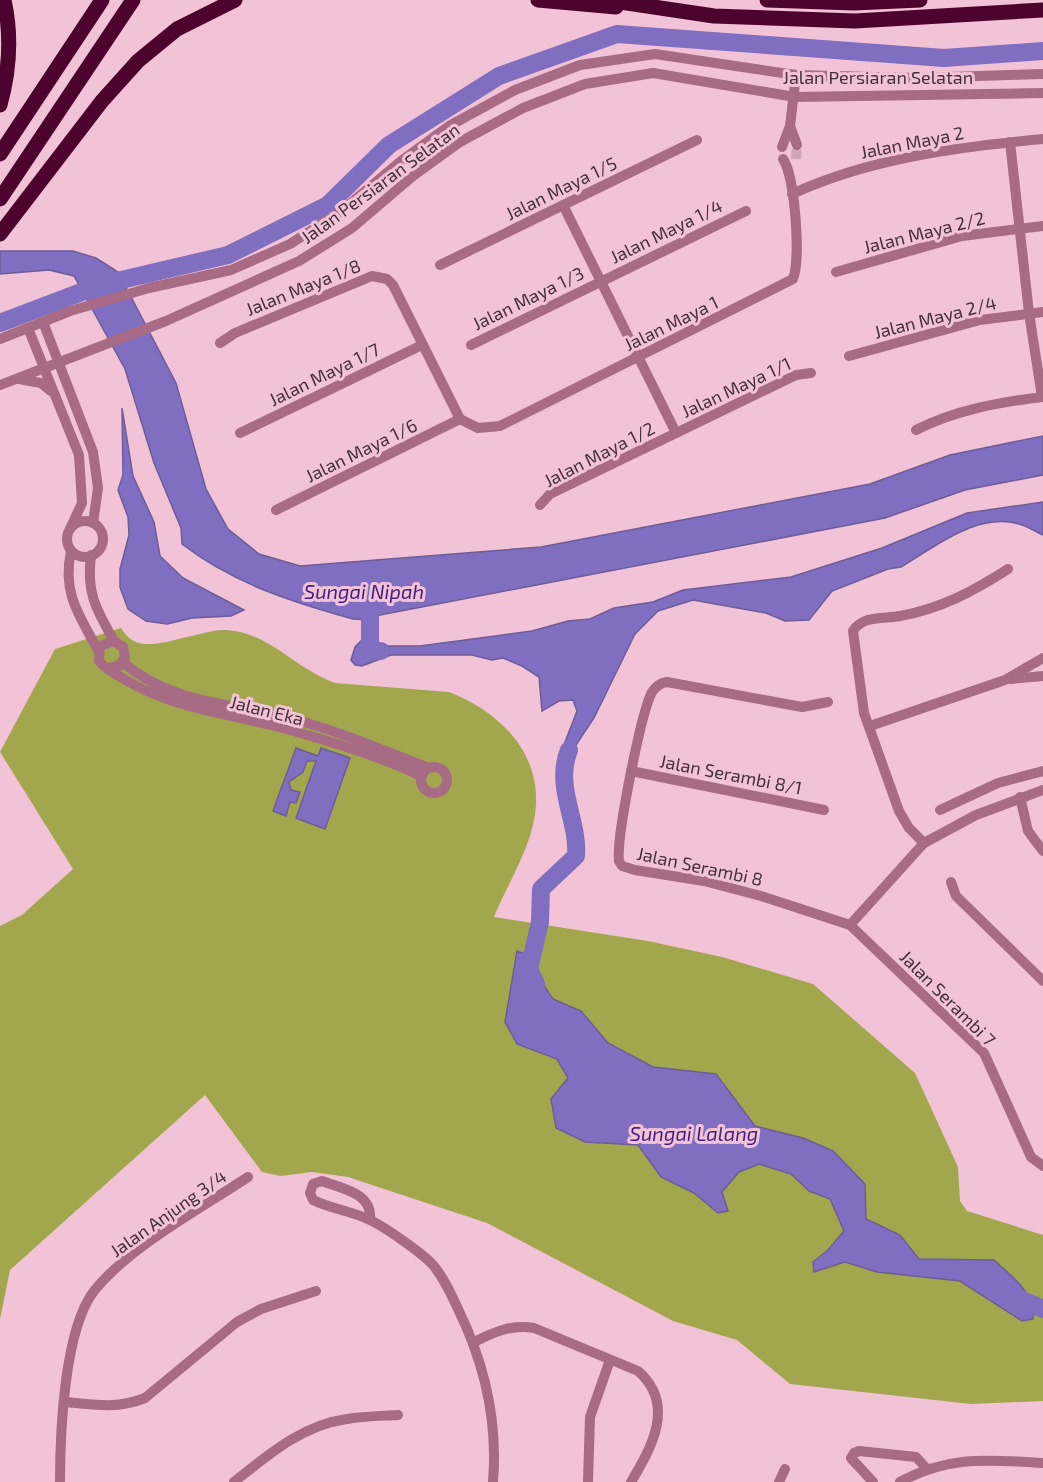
<svg xmlns="http://www.w3.org/2000/svg" width="1043" height="1482" viewBox="0 0 1043 1482" font-family="'Exo 2',sans-serif">
<rect width="100%" height="100%" fill="#f2c3d6"/>
<path fill="#a2a74e" d="M121 628C124 633 128 638 134 641 152 652 200 630 224 630 268 631 295 669 335 683L449 692C496 710 539 749 536 805 534 844 508 882 494 917L648 941 722 957 813 984 915 1073 958 1167 960 1201 967 1211 1043 1235V1401L971 1404 790 1384 737 1340 673 1321 487 1223 348 1177 312 1172 280 1176 262 1172 205 1095 10 1270 0 1319V926L22 915 73 869 0 752 55 649Z"/>
<g fill="#806fc1" stroke="#6e5c98" stroke-width="1.5">
<path d="M0 251H73L96 258 118 272 176 383 206 489 228 529 259 554 300 566 541 547 870 484 950 455 1043 436V475L965 490 885 518 380 615 369 620 353 619C292 602 232 583 182 544L181 528 154 463 125 369 74 276 49 270 0 274Z"/>
<polygon points="122,408 133,476 154,522 160,556 183,578 244,610 231,616 192,618 167,624 146,621 128,609 120,587 120,569 129,535 128,517 118,490 123,475"/>
<path d="M1043 502V535C1036 532 1029 527 1022 525 979 510 935 547 901 567L888 569 832 591 809 620 785 621 766 613 693 600 658 611 635 634 594 718 576 745 565 774 560 755 577 711 573 700 559 701 542 711 539 677 522 666 503 658 492 660 472 655H391L362 666 355 665 351 660 355 647 363 639H374L379 646H420L532 631 568 621 590 619 614 608 653 602 683 590 791 577 882 548 967 513Z"/>
<polygon points="296,748 318,756 321,748 350,758 325,829 296,818 316,761 307,761 303,772 289,782 291,790 300,792 296,803 290,802 286,816 273,811"/>
<path d="M517 951 528 955 536 974 553 999 581 1011 608 1043 653 1067 716 1074 755 1126 803 1138 833 1151 865 1184 866 1219 900 1235 919 1259 994 1260C1012 1277 1035 1292 1033 1319L1022 1321 960 1281 877 1272 845 1262 814 1272 813 1262 828 1250 844 1231 830 1199 809 1191 791 1174 759 1164 739 1172 722 1192 728 1211 718 1213 694 1193 661 1177 638 1145 585 1142 556 1128 551 1099 568 1078 557 1059 517 1044 505 1022Z"/>
</g>
<g fill="none" stroke-linecap="round" stroke-linejoin="round">
<g stroke="#806fc1" stroke-width="18">
<polyline points="0,323 100,285 228,255 328,205 389,145 499,76 617,34 944,58 1043,51"/>
<polyline points="370,597 370,651 381,651"/>
<path d="M536 984 529 969 540 922 541 889 576 856C579 821 554 787 569 750"/>
<polyline points="1009,1294 1043,1309"/>
</g>
<polyline stroke="#cfa6b7" stroke-width="10" stroke-dasharray="10 5" stroke-linecap="butt" points="796,159 797,145"/>
<g stroke="#a76b85" stroke-width="10">
<polyline points="790,126 797,145"/>
<polyline points="1010,142 1029,313 1042,397"/>
<polyline points="782,147 790,126 796,75"/>
<path d="M792 194C870 158 958 147 1043 139"/>
<polyline points="563,205 676,433"/>
<polyline points="440,265 697,140"/>
<polyline points="836,272 962,236 1043,226"/>
<polyline points="43,322 93,452 98,488 93,523"/>
<polyline points="28,328 79,455 82,503 70,529"/>
<polyline points="0,339 70,311 149,288 231,270 290,244 340,212 401,161 449,126 515,90 580,65 655,54 796,75 916,78 1043,74"/>
<path d="M220 343 235 333 372 276 387 279 393 285 460 419 478 428 500 426 793 279C801 259 795 176 783 159"/>
<polyline points="471,345 746,211"/>
<polyline points="849,356 980,320 1043,312"/>
<polyline points="19,379 41,383 51,391"/>
<polyline points="0,385 166,321 299,261 352,228 413,176 460,142 523,108 585,84 653,73 795,97 1043,93"/>
<path d="M916 430C955 410 1000 402 1043 397"/>
<polyline points="240,433 422,345"/>
<polyline points="540,505 550,494 796,375 811,373"/>
<polyline points="276,510 460,419"/>
<circle cx="85" cy="539" r="18"/>
<path d="M71 551C62 593 79 615 98 650"/>
<path d="M91 555C86 593 96 609 114 641"/>
<path d="M123 662C168 702 227 703 282 716 328 727 385 751 429 768"/>
<path d="M108 668 119 666 125 657 123 647 114 641 100 646 99 661C106 670 119 676 129 682 177 709 230 714 283 728 322 739 388 758 422 777"/>
<polyline points="1011,679 1043,676"/>
<path d="M828 702 802 707 667 682C660 683 656 686 652 692 641 713 616 838 619 861L622 866 635 870 704 881 761 896 850 925 984 1053 1031 1157 1043 1166"/>
<polyline points="870,726 1005,680 1043,658"/>
<circle cx="434" cy="780" r="13"/>
<polyline points="631,771 824,810"/>
<polyline points="1020,797 1028,831 1043,851"/>
<polyline points="940,810 998,783 1043,771"/>
<path d="M924 843 909 828 899 811 864 713 853 631C863 615 884 619 900 616 940 609 974 591 1008 569"/>
<polyline points="951,882 956,896 1043,981"/>
<polyline points="850,925 924,843 976,815 1043,790"/>
<path d="M370 1220C373 1193 343 1189 322 1181L313 1184 310 1193 313 1200C331 1209 352 1211 370 1220 385 1227 422 1253 433 1265 444 1278 451 1294 458 1309 485 1364 498 1421 493 1482"/>
<path d="M474 1342C494 1332 512 1324 534 1328L638 1371C676 1404 652 1447 631 1482"/>
<path d="M65 1402C94 1405 118 1409 145 1398L237 1322 261 1309 316 1291"/>
<path d="M60 1482C60 1433 64 1330 94 1291 130 1246 200 1209 248 1177"/>
<path d="M234 1482C268 1455 302 1425 347 1419 364 1416 381 1416 398 1415"/>
<polyline points="588,1482 590,1417 610,1360"/>
<polyline points="779,1482 785,1469"/>
<polyline points="873,1482 851,1458 854,1453 859,1451 916,1457 926,1468"/>
<path d="M900 1482C949 1455 989 1460 1043 1463"/>
</g>
<g stroke="#4c032e" stroke-width="15">
<polyline points="538,0 616,7"/>
<polyline points="607,0 714,16 855,21 1043,10"/>
<polyline points="767,0 854,3 920,0"/>
<path d="M0 105C10 69 12 36 4 0"/>
<polyline points="0,154 102,0"/>
<polyline points="0,199 133,0"/>
<polyline points="0,234 102,101 138,61 177,29 235,0"/>
</g>
</g>
<g text-anchor="middle" dominant-baseline="central" stroke-width="6" stroke-linejoin="round" paint-order="stroke">
<g font-size="18" fill="#443139" stroke="#f2c3d6">
<text x="878" y="77">Jalan Persiaran Selatan</text>
<text transform="translate(912 142) rotate(-11)">Jalan Maya 2</text>
<text transform="translate(380 183) rotate(-36)">Jalan Persiaran Selatan</text>
<text transform="translate(561 188) rotate(-26)">Jalan Maya 1/5</text>
<text transform="translate(666 231) rotate(-26)">Jalan Maya 1/4</text>
<text transform="translate(924 232) rotate(-14)">Jalan Maya 2/2</text>
<text transform="translate(303 287) rotate(-22)">Jalan Maya 1/8</text>
<text transform="translate(528 298) rotate(-26)">Jalan Maya 1/3</text>
<text transform="translate(935 317) rotate(-14)">Jalan Maya 2/4</text>
<text transform="translate(671 323) rotate(-26)">Jalan Maya 1</text>
<text transform="translate(324 374) rotate(-26)">Jalan Maya 1/7</text>
<text transform="translate(736 387) rotate(-25)">Jalan Maya 1/1</text>
<text transform="translate(361 450) rotate(-26)">Jalan Maya 1/6</text>
<text transform="translate(599 454) rotate(-27)">Jalan Maya 1/2</text>
<text transform="translate(267 710) rotate(14)">Jalan Eka</text>
<text transform="translate(731 774) rotate(11)">Jalan Serambi 8/1</text>
<text transform="translate(700 866) rotate(12)">Jalan Serambi 8</text>
<text transform="translate(948 998) rotate(45)">Jalan Serambi 7</text>
<text transform="translate(168 1213) rotate(-35)">Jalan Anjung 3/4</text>
</g>
<g font-size="20" font-style="italic" fill="#411f82" stroke="#f2c3d6">
<text x="364" y="591">Sungai Nipah</text>
<text x="694" y="1133">Sungai Lalang</text>
</g>
</g>
</svg>
